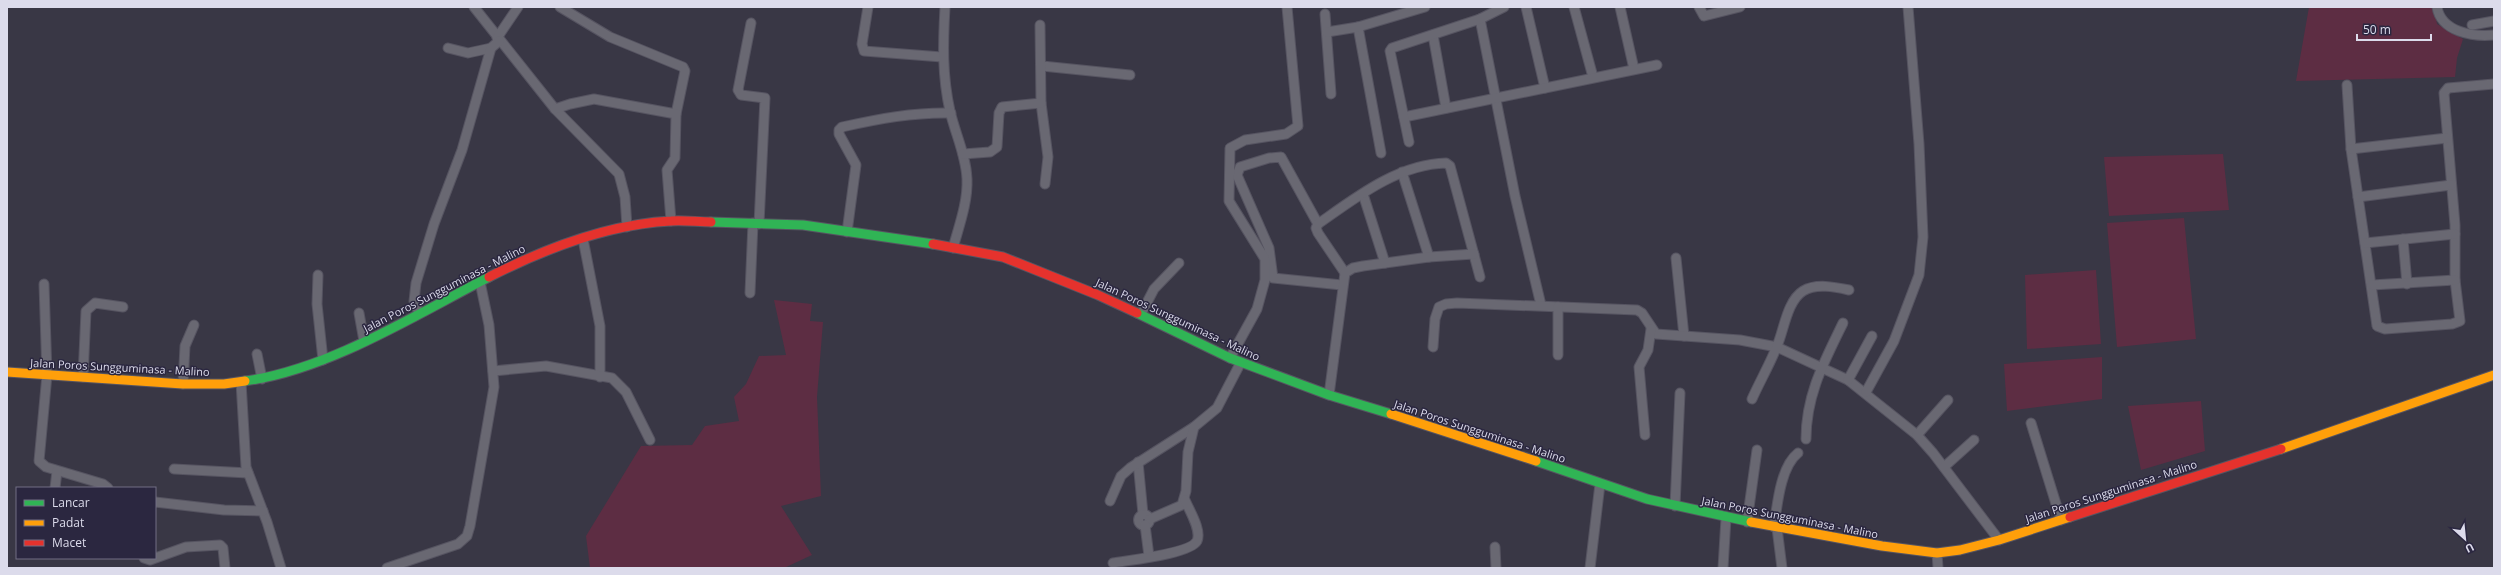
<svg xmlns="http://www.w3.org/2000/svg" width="2501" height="575" viewBox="0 0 2501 575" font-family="'Open Sans',sans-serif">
<rect width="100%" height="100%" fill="#393745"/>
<g fill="#5d2d43">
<polygon points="2309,7 2434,7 2437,24 2463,39 2457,58 2455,77 2296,81"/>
<polygon points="2223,154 2229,210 2109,216 2104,157"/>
<polygon points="2184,218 2196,339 2117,347 2107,223"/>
<polygon points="2096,270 2101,344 2027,349 2025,275"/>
<polygon points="774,300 812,304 810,321 823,322 817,397 821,496 781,506 812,555 784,568 590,568 586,536 641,446 692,445 705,426 739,421 734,397 746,384 759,356 786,355"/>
<polygon points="2102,357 2102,399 2007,411 2004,364"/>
<polygon points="2201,401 2205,451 2141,470 2128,406"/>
</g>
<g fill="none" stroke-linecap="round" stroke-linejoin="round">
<defs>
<g id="street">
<polyline points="474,7 555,109 619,174 625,197 627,227"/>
<polyline points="560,7 610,37 683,67 685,71 676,114"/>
<polyline points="868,7 862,44 864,51 942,57"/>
<path d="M945 7C943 43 942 75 950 111 955 133 966 155 967 179 968 202 959 226 953 248"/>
<polyline points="1526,7 1545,88"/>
<polyline points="1574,7 1593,77"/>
<polyline points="1620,7 1634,69"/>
<polyline points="1699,7 1704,16 1740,7"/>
<path d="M2437 7C2441 32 2473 37 2494 35"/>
<polyline points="1325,14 1331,94"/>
<polyline points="1480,19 1515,196 1541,305"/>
<polyline points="751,23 738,90 741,95 765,98 759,224"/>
<polyline points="2472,25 2494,21"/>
<polyline points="1358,27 1381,153"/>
<polyline points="1327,32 1358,27 1425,7"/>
<polyline points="1433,35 1446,108"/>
<polyline points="497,38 518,7"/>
<polyline points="448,48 468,53 491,48"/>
<polyline points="1042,66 1130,75"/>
<polyline points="2347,85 2351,149 2377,326 2385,329 2452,324 2460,321 2455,280 2455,225 2444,93 2448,88 2494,84"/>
<polyline points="1041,103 1048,157 1045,184"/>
<polyline points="555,109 570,104 594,99 676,114 675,158 667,170 671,221"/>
<polyline points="1404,117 1657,65"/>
<polyline points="1409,142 1390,51 1392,48 1480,19 1504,7"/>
<polyline points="2351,149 2447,138"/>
<polyline points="963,154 990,152 997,147 999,113 1002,107 1041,103 1040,25"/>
<polyline points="1402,172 1429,257"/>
<polyline points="1363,194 1385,263"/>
<polyline points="2358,197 2451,185"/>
<polyline points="1318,224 1281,157 1269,158 1240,167 1237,175 1269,248 1273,278 1342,285"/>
<path d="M847 232 856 165 839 134V130L842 127C878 119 914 112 951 113"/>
<polyline points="583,239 600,326 600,377"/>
<polyline points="2403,239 2407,284"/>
<polyline points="2365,243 2455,234"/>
<polyline points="1676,258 1684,336"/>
<path d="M1345 273 1318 233 1316 228 1318 224C1355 198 1398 164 1446 163L1450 166 1480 277"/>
<polyline points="318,275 317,304 323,360"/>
<polyline points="44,284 47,375 39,461 46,467 103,484 108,488"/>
<polyline points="2372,285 2455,280"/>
<polyline points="750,293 753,223"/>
<polyline points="359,313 364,341"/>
<polyline points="419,313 414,301 416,283 434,224 462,150 491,48 499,41"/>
<polyline points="1141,314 1154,289 1179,263"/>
<polyline points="1433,347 1435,319 1439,307 1446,304 1457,303 1637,310 1642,313 1656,334 1740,340 1777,347 1848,380 1917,435 1933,453 1999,540"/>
<polyline points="257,354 262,379"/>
<polyline points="1558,355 1558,307"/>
<polyline points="1230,358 1257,309 1265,280 1265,259 1229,201 1230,148 1245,140 1286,134 1298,126 1287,7"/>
<polyline points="493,371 546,366 612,378 626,392 650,440"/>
<polyline points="83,377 86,311 95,303 123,307"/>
<polyline points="1848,380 1872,336"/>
<polyline points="241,382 246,467 267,522 281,568"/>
<polyline points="183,384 185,346 194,325"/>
<polyline points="1866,392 1894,341 1919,275 1923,237 1919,144 1908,7"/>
<polyline points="1329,395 1345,273 1353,268 1363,266 1429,257 1474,254"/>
<path d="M1752 399C1760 381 1770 364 1777 346 1784 330 1787 301 1803 291 1816 283 1835 287 1849 290"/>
<polyline points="2031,423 2061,520"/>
<polyline points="1645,435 1639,367 1648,350 1651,329"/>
<polyline points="1917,435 1948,400"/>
<path d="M1806 439C1806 395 1824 362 1843 323"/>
<polyline points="1138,462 1143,514"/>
<polyline points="1944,467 1974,440"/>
<polyline points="174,469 248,473"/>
<polyline points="55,488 57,471"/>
<polyline points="1110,501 1121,476 1130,468 1194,427"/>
<polyline points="155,502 224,510 263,511"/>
<polyline points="1675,506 1680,393"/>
<circle cx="1144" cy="520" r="5.5"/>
<polyline points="1150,519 1182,505 1186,491 1188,452 1194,427 1217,408 1241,362"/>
<polyline points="1747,522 1757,450"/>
<polyline points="1145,525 1149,556"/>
<path d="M1774 527C1777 507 1780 467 1798 453"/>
<polyline points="1777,528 1782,568"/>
<polyline points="1495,547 1496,568"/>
<polyline points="1937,553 1938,568"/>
<polyline points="144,558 150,560 186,547 220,545 223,548 225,568"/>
<path d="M1113 563C1129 560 1190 554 1197 541 1202 530 1189 510 1185 500"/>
<polyline points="387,568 458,544 467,536 470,526 494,387 489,325 480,282"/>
<polyline points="1590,568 1600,484"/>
<polyline points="1723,568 1726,518"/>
</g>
<g id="fast">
<polyline points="711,222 803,225 933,244"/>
<polyline points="1137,313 1230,358 1329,395 1391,414"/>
<path d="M245 381C328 370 415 315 489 277"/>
<polyline points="1536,461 1647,499 1751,522"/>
</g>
<g id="slow">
<polyline points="7,372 183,384 224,384 245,381"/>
<polyline points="1391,414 1536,461"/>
<polyline points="2281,449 2494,375"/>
<polyline points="1751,522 1882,546 1937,553 1960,550 1999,540 2070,517"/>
</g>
<g id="jam">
<polyline points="933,244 1003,257 1098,295 1137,313"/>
<path d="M489 277C544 249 609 224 671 221 684 220 698 222 711 222"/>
<polyline points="2070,517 2281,449"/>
</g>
</defs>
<use href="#street" stroke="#565461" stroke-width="11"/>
<use href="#fast" stroke="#565461" stroke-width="11"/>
<use href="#slow" stroke="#565461" stroke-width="11"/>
<use href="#jam" stroke="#565461" stroke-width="11"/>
<use href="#street" stroke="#696872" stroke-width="9"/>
<use href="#fast" stroke="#30b455" stroke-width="9"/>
<use href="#slow" stroke="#ff9f0a" stroke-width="9"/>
<use href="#jam" stroke="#e5322d" stroke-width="9"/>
</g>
<g text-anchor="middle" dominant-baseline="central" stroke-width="3" stroke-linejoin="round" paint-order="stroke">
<g font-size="11" fill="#dcdbeb" stroke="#2b2740">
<text transform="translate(444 288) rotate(-27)">Jalan Poros Sungguminasa - Malino</text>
<text transform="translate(1178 319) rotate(25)">Jalan Poros Sungguminasa - Malino</text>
<text transform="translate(120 367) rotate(3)">Jalan Poros Sungguminasa - Malino</text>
<text transform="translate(1480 431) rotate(18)">Jalan Poros Sungguminasa - Malino</text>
<text transform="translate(2111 491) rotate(-18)">Jalan Poros Sungguminasa - Malino</text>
<text transform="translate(1790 517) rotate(11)">Jalan Poros Sungguminasa - Malino</text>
</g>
</g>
<rect width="2501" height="575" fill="none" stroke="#dcdbeb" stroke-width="16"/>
<rect x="16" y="487" width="140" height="72" fill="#2b2740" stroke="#726f84"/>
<rect x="24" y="500" width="20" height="6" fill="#30b455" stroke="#726f84"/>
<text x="52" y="507" font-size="12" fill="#dcdbeb">Lancar</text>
<rect x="24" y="520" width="20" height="6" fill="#ff9f0a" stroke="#726f84"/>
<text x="52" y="527" font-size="12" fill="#dcdbeb">Padat</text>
<rect x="24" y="540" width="20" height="6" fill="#e5322d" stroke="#726f84"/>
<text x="52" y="547" font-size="12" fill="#dcdbeb">Macet</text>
<g transform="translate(2465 539) rotate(153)" stroke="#2b2740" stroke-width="3" paint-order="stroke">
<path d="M0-3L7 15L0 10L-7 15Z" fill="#dcdbeb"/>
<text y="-6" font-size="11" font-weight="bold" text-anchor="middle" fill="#dcdbeb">U</text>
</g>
<path d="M2357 34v6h74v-6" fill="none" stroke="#dcdbeb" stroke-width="2"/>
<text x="2363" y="34" font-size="12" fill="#dcdbeb" stroke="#2b2740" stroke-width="3" paint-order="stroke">50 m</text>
</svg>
